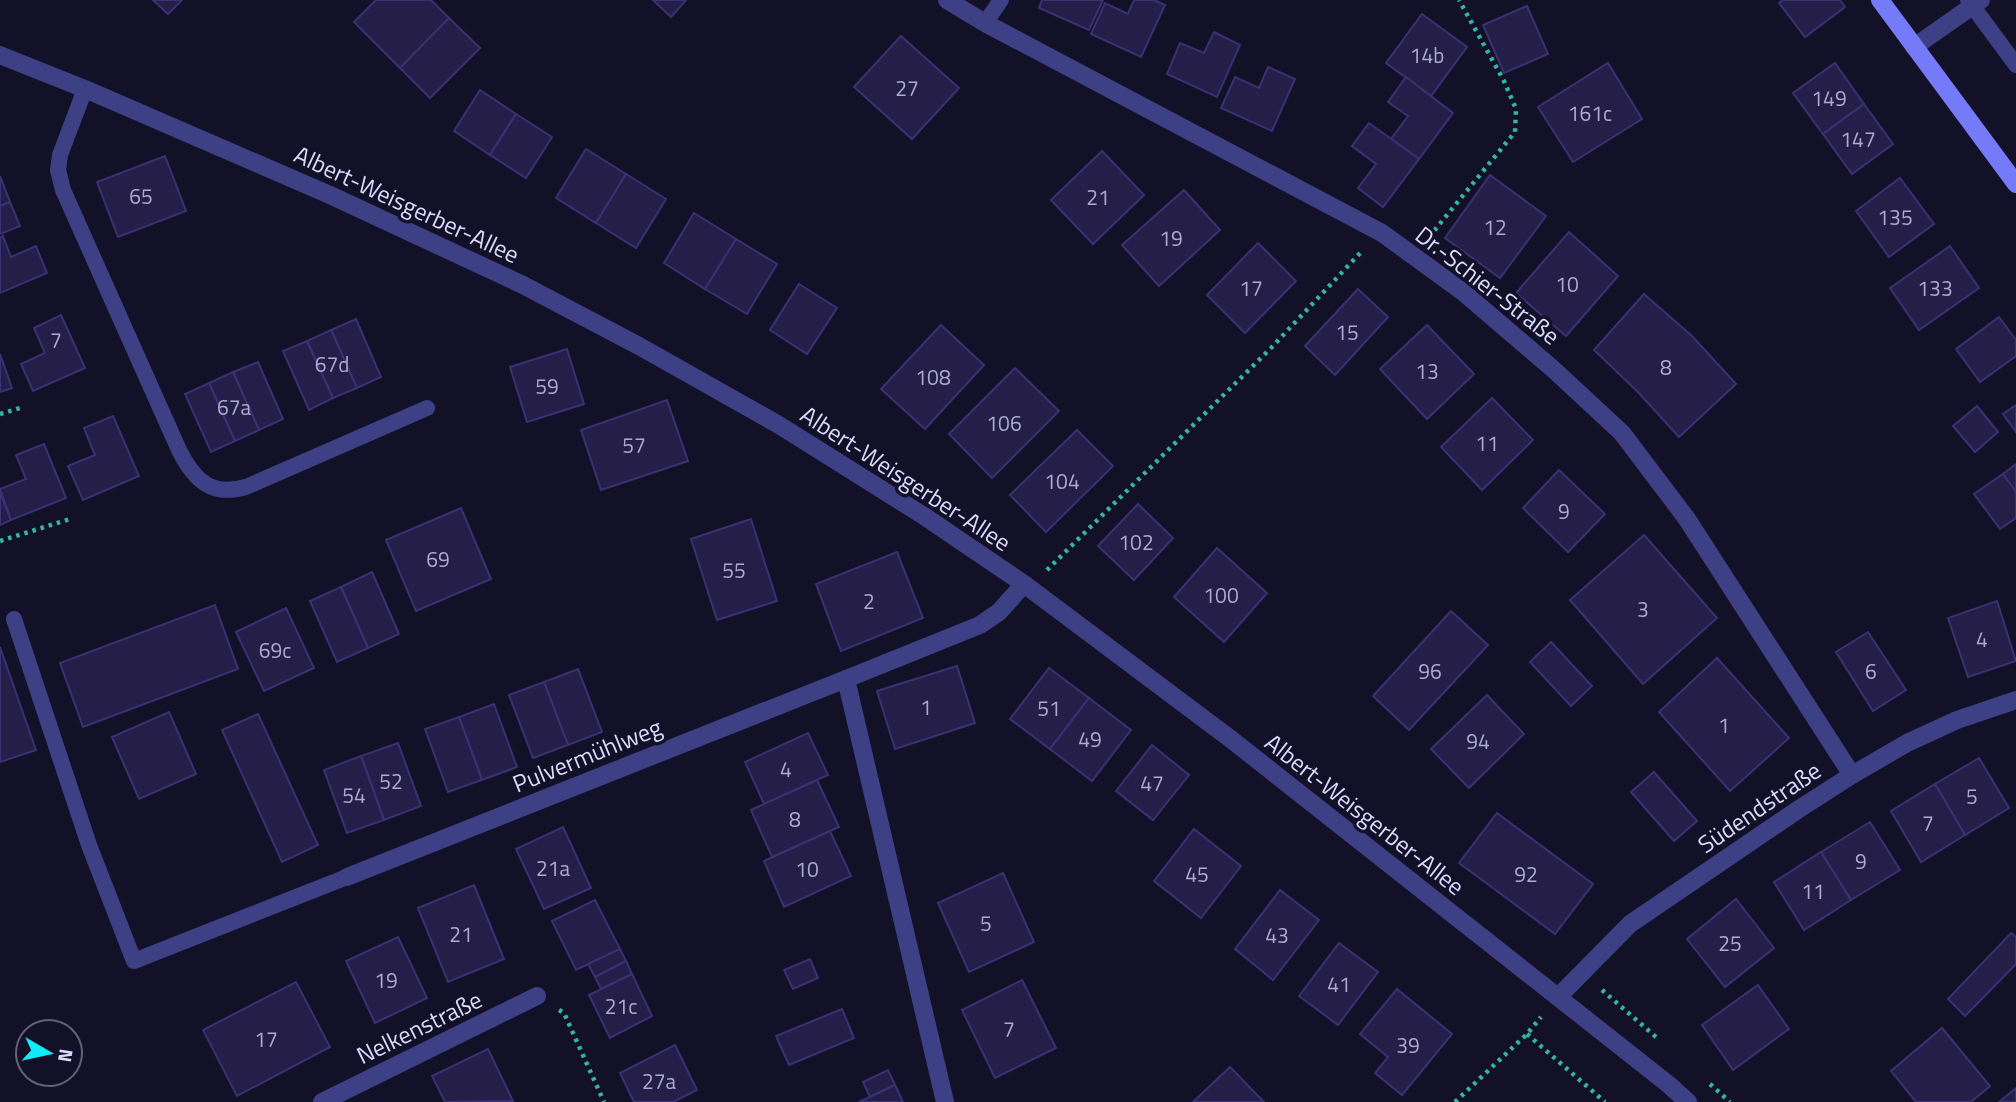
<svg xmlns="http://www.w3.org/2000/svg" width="2016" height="1102" viewBox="0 0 2016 1102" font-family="'Titillium Web',sans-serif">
<rect width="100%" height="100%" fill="#131128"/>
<g fill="#241e48" stroke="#3a3173" stroke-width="2">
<polygon points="153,0 182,0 168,14"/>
<polygon points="376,0 431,0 449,18 400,68 354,22"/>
<polygon points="653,0 686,0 671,17"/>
<polygon points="1042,0 1103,0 1089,30 1039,8"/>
<polygon points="1134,0 1154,0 1165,5 1141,57 1091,34 1105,3 1128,14"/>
<polygon points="1783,0 1840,0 1845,7 1805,37 1779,3"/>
<polygon points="1527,6 1548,54 1504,73 1483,25"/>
<polygon points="1422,14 1467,47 1431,96 1386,63"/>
<polygon points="449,18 480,48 430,98 400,68"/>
<polygon points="1214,32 1240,45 1217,97 1167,74 1180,43 1204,53"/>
<polygon points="901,36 959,88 912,139 854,87"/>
<polygon points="1608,63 1642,119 1573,162 1538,107"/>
<polygon points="1835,63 1864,104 1823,134 1793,93"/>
<polygon points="1268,67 1295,79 1272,131 1221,108 1235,77 1259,88"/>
<polygon points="1406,77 1453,113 1419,159 1391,139 1408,116 1388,102"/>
<polygon points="480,90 516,114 490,155 454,131"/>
<polygon points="1864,104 1893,144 1852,174 1823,134"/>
<polygon points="516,114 552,137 526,178 490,155"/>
<polygon points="1369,123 1419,159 1383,207 1358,188 1376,164 1352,146"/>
<polygon points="586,149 626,174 596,223 556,198"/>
<polygon points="1102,151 1144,195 1093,244 1051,200"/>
<polygon points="165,156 186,211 118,237 97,182"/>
<polygon points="626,174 666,199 636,248 596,223"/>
<polygon points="1490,175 1546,216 1500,278 1445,238"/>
<polygon points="0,176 10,202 0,206"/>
<polygon points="1900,178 1934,224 1889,257 1856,211"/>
<polygon points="1184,190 1220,230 1159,286 1122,245"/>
<polygon points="10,202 20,226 0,234 0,206"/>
<polygon points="694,213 736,239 705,289 664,263"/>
<polygon points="1569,232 1618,276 1566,336 1516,293"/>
<polygon points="3,236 11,257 36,246 47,273 0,293 0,238"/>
<polygon points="736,239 777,264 747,314 705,289"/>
<polygon points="1258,243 1296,281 1245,333 1207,295"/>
<polygon points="1950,246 1979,288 1919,330 1890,288"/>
<polygon points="799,284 837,308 807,354 770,330"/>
<polygon points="1358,289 1388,317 1335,375 1305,346"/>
<polygon points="1644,294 1692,336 1736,384 1679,437 1637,391 1594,350"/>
<polygon points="61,315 85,368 33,391 21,364 45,353 34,328"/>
<polygon points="1999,317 2016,340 2016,356 1980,382 1956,349"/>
<polygon points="356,319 381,377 357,388 331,330"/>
<polygon points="941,325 984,365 925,429 881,389"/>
<polygon points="1427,325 1474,374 1427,419 1380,369"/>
<polygon points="331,330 357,388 333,398 307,341"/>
<polygon points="307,341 333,398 309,410 283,351"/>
<polygon points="567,349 584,404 527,422 510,367"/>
<polygon points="0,354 12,388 0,392"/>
<polygon points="258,362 283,419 259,430 233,372"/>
<polygon points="1015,368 1059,411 992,478 949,434"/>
<polygon points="233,372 259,430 235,441 209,383"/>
<polygon points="209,383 235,441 211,452 185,394"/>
<polygon points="1492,398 1533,440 1482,490 1441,447"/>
<polygon points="667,400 688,461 601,490 581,430"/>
<polygon points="2016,405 2016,432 2003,414"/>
<polygon points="1977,406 1998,432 1975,452 1953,426"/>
<polygon points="113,416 139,476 83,500 68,466 95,455 84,428"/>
<polygon points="1077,430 1113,466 1046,532 1010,495"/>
<polygon points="44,444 66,498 11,520 0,489 26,479 16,455"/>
<polygon points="2016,464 2016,492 2003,474"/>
<polygon points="1559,470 1605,514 1568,552 1523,508"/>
<polygon points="2003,474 2016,492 2016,518 2000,529 1974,494"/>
<polygon points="0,493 11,520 0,525"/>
<polygon points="1138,504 1173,538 1134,580 1098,546"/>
<polygon points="461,508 491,579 416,611 386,540"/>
<polygon points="751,519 777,601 717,620 691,539"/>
<polygon points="1644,535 1717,618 1643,684 1570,600"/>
<polygon points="1217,548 1267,593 1224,642 1174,597"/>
<polygon points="897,552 923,618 841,651 816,584"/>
<polygon points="372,572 399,634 368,648 341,587"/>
<polygon points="341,587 368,648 337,662 310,601"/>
<polygon points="1997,601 2016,661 1968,677 1948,618"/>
<polygon points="215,605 238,669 83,727 60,663"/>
<polygon points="286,608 314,668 264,691 236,632"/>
<polygon points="1451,611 1488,645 1409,730 1373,696"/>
<polygon points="1868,632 1906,690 1873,711 1836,652"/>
<polygon points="1551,642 1592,686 1571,706 1530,662"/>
<polygon points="0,647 36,750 0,762"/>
<polygon points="1717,658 1789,738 1730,791 1659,712"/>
<polygon points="957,666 975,723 895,749 877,691"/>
<polygon points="1049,668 1089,698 1050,749 1010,719"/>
<polygon points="578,669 602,732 568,745 544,682"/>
<polygon points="544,682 568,745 533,758 509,695"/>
<polygon points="1487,695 1524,734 1469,788 1431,749"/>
<polygon points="1089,698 1131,730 1092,781 1050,749"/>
<polygon points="494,704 517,767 482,780 459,717"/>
<polygon points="169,712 196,774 139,799 112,737"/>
<polygon points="258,714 318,845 282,862 222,730"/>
<polygon points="459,717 482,780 448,792 425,729"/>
<polygon points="808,733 828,775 764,804 745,762"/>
<polygon points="398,743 421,806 384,820 361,756"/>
<polygon points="1152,745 1189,775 1153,820 1116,791"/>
<polygon points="361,756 384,820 347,833 324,770"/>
<polygon points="1979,758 2009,808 1965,835 1935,784"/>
<polygon points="1654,772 1697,821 1674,841 1631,792"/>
<polygon points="817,780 839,827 772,857 751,810"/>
<polygon points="1935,784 1965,835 1921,862 1891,811"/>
<polygon points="1497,813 1593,884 1555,934 1459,863"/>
<polygon points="1870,822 1900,870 1851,900 1821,852"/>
<polygon points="563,827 591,888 544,909 516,849"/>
<polygon points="1194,829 1241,866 1201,918 1154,881"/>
<polygon points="830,831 851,876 784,907 764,861"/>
<polygon points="1821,852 1851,900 1804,930 1774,882"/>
<polygon points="1003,873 1034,942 969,972 938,903"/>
<polygon points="474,885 504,959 448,982 418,908"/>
<polygon points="1280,890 1319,920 1273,980 1235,949"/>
<polygon points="1736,899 1774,948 1725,987 1687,939"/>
<polygon points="595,900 620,949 576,970 552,921"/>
<polygon points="2011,933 2016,937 2016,964 1965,1016 1948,999"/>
<polygon points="398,937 427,998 375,1023 346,961"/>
<polygon points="1339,943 1378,972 1338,1025 1299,996"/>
<polygon points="620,949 626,961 595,977 588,964"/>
<polygon points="810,959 818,978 793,989 784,970"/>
<polygon points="626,961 632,974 601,989 595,977"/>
<polygon points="632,974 652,1016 610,1038 589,995"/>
<polygon points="1022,980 1056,1048 995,1078 962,1010"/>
<polygon points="296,982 330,1047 237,1096 203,1030"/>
<polygon points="1758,985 1789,1029 1733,1070 1702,1025"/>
<polygon points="1397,989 1452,1034 1402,1095 1375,1073 1388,1057 1360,1034"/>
<polygon points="842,1009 854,1038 789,1065 776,1036"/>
<polygon points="1942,1028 1990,1086 1971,1102 1916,1102 1891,1071"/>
<polygon points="675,1045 697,1090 673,1102 634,1102 620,1073"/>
<polygon points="488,1049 513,1101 445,1102 432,1076"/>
<polygon points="1230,1067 1264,1102 1193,1102"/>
<polygon points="888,1070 895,1085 870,1097 863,1082"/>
<polygon points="895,1085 903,1102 859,1102 870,1097"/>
<polygon points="2016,1088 2016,1102 1999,1102"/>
</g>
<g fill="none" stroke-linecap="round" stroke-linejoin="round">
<g stroke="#35b6a5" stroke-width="4.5" stroke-dasharray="3.5 5" stroke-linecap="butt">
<polyline points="1429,237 1515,132 1516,109 1504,81 1459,0"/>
<polyline points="0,414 20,408"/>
<polyline points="0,541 70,519"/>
<polyline points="1047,570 1271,348 1363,250"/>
<polyline points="1602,990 1656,1037"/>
<polyline points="559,1010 564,1013 604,1102"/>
<polyline points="1527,1034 1605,1102"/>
<polyline points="1710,1084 1730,1102"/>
<polyline points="1455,1102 1527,1034 1541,1017"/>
</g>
<g stroke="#3e4085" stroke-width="16">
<polyline points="1968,0 2016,65"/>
<polyline points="985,23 1001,0"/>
<path d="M85 89 60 155 58 170 63 190 179 450C194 480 211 497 246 487L427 408"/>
<polyline points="14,619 89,845 134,961 347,877"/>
</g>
<g stroke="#3e4085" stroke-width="18">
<polyline points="947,0 985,23 1382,233 1463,292 1553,369 1622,433 1687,519 1852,775"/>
<polyline points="1914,47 1981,0"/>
<polyline points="0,55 85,89 330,195 523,285 639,346 779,425 924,516 1024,584 1232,740 1668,1084 1688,1102"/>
<polyline points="846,679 980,625 999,612 1024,584"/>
<polyline points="347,877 846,679 945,1102"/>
<polyline points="1558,997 1630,924 1799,809 1852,775 1907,743 1957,720 2016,700"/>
<polyline points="322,1102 537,996"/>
</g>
<polyline stroke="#757af9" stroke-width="18" points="1880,0 2016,184"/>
</g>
<g text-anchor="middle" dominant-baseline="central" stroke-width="7" stroke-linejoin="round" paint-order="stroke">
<g font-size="21" fill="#adabd0">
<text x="1427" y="55">14b</text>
<text x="907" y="88">27</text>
<text x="1829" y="98">149</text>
<text x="1590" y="113">161c</text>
<text x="1858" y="139">147</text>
<text x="141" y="196">65</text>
<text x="1098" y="197">21</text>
<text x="1895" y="217">135</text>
<text x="1495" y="227">12</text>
<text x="1171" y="238">19</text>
<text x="1567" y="284">10</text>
<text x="1251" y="288">17</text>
<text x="1935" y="288">133</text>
<text x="1347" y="332">15</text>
<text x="56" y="340">7</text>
<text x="332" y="364">67d</text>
<text x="1666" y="367">8</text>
<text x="1427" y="371">13</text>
<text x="933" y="377">108</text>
<text x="547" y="386">59</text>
<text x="234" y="407">67a</text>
<text x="1004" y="423">106</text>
<text x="1487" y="443">11</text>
<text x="634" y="445">57</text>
<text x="1062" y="481">104</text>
<text x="1564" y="511">9</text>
<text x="1136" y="542">102</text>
<text x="438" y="559">69</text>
<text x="734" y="570">55</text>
<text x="1221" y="595">100</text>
<text x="869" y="601">2</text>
<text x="1643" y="609">3</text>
<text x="1982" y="639">4</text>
<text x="275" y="650">69c</text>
<text x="1430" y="671">96</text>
<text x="1871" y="671">6</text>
<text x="926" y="707">1</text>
<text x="1049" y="708">51</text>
<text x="1724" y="725">1</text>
<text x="1090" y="739">49</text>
<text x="1478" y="741">94</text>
<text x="786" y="769">4</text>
<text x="391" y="781">52</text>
<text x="1152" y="783">47</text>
<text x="354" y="795">54</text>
<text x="1972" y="796">5</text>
<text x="795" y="819">8</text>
<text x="1928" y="823">7</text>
<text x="1861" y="861">9</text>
<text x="553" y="868">21a</text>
<text x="807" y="869">10</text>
<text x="1197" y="874">45</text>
<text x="1526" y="874">92</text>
<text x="1813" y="891">11</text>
<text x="986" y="923">5</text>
<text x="461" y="934">21</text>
<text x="1277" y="935">43</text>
<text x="1730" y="943">25</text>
<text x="386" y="980">19</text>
<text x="1339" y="984">41</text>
<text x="621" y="1006">21c</text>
<text x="1009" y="1029">7</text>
<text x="266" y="1039">17</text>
<text x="1408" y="1045">39</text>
<text x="659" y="1081">27a</text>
</g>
<g font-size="24" fill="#dbdafd" stroke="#131128">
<text transform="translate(407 204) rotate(25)">Albert-Weisgerber-Allee</text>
<text transform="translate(1488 285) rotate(38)">Dr.-Schier-Straße</text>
<text transform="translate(906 478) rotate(33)">Albert-Weisgerber-Allee</text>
<text transform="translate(587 755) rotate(-22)">Pulvermühlweg</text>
<text transform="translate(1759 807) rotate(-34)">Südendstraße</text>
<text transform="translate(1365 814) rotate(38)">Albert-Weisgerber-Allee</text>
<text transform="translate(419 1027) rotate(-26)">Nelkenstraße</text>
</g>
</g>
<g transform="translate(49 1053) rotate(99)"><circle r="33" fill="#131128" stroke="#63617d" stroke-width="2"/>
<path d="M0-5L12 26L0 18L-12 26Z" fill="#0eedf5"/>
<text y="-10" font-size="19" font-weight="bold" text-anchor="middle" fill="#dbdafd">N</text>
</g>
</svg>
